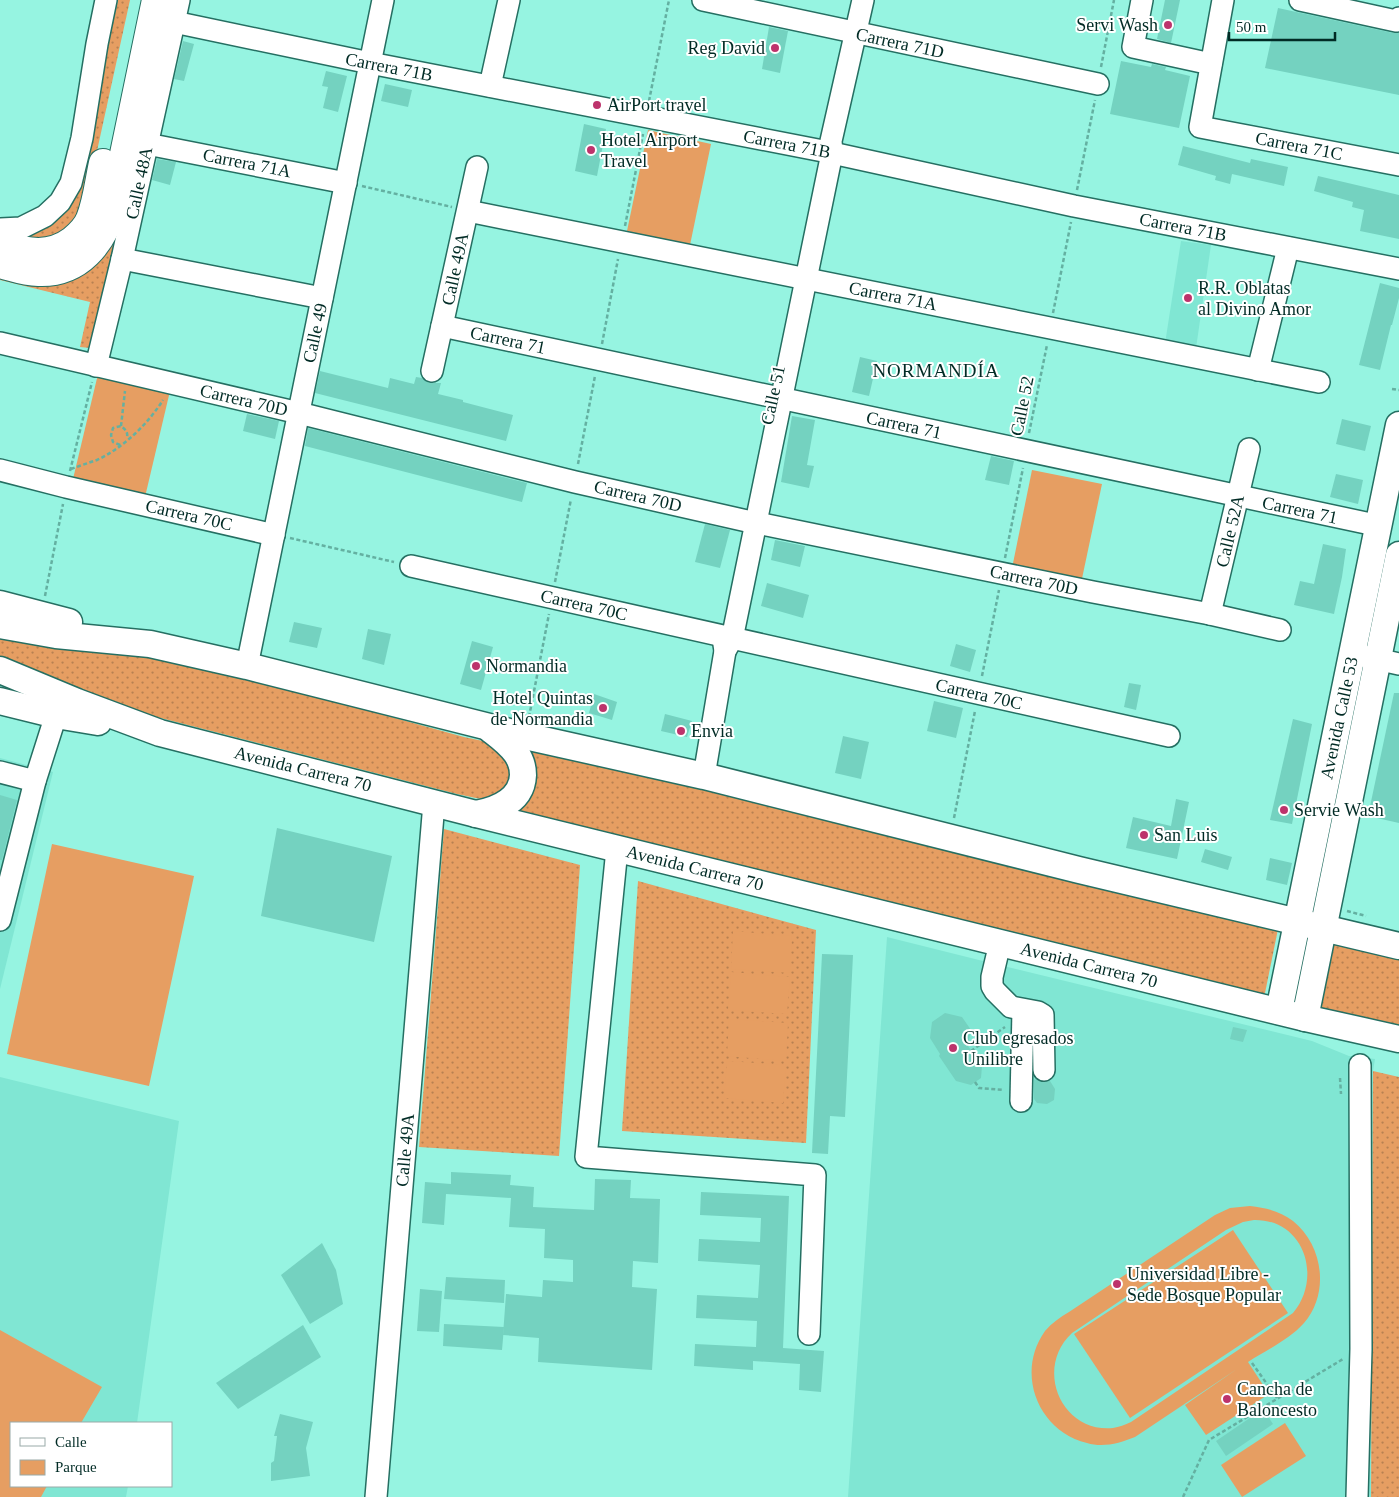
<svg xmlns="http://www.w3.org/2000/svg" width="1399" height="1497" viewBox="0 0 1399 1497" font-family="Georgia,serif">
<defs>
<pattern id="grass-dots" width="8" height="8" patternUnits="userSpaceOnUse" patternTransform="scale(1.25)"><rect width="8" height="8" fill="#e69e62"/><path d="M2 2h.1M6 6h.1" fill="none" stroke="#b88151" stroke-width="1.8" stroke-linecap="round"/></pattern>
</defs>
<rect width="100%" height="100%" fill="#96f4e1"/>
<g fill="#80e6d3">
<polygon points="1181,241 1211,245 1195,355 1164,350"/>
<polygon points="0,758 53,772 0,989"/>
<polygon points="887,937 995,964 1312,1041 1349,1056 1375,1059 1373,1071 1371,1497 848,1497"/>
<polygon points="0,1077 179,1121 137,1423 11,1423 11,1486 128,1486 126,1497 0,1497"/>
</g>
<g fill="url(#grass-dots)">
<polygon points="118,0 130,0 83,215 64,235 24,241 26,231 76,190"/>
<polygon points="174,0 90,348 80,347 90,302 0,280 0,268 72,273"/>
<polygon points="0,635 209,667 464,737 497,744 512,759 515,785 490,801 457,794 141,713 48,678 0,657"/>
<polygon points="527,746 1278,929 1264,998 508,812"/>
<polygon points="444,829 580,865 559,1156 419,1147"/>
<polygon points="638,881 816,930 806,1143 622,1131"/>
<polygon points="1330,941 1399,957 1399,1031 1315,1012"/>
<polygon points="1373,1071 1399,1077 1399,1497 1371,1497"/>
</g>
<g fill="#e69e62" fill-rule="evenodd">
<polygon points="648,130 711,144 690,245 627,231"/>
<polygon points="98,374 170,391 145,497 73,479"/>
<polygon points="1032,470 1102,484 1080,588 1011,573"/>
<polygon points="52,844 194,876 149,1086 7,1054"/>
<polygon points="733,931 792,936 790,973 731,969"/>
<polygon points="731,972 790,977 787,1014 728,1010"/>
<polygon points="729,1019 788,1023 786,1061 727,1056"/>
<polygon points="727,1061 786,1065 783,1103 724,1098"/>
<path d="M1250 1206C1266 1208 1280 1211 1293 1221 1323 1245 1330 1293 1304 1323 1289 1340 1266 1350 1248 1362L1269 1394 1206 1435 1185 1405 1237 1369 1135 1437C1120 1443 1103 1448 1087 1443 1038 1431 1015 1373 1045 1331 1052 1323 1060 1317 1069 1312L1215 1215 1230 1208ZM1254 1220C1304 1219 1323 1277 1293 1313L1131 1422C1125 1425 1119 1427 1113 1428 1061 1433 1034 1368 1072 1333L1226 1230 1243 1222Z"/>
<polygon points="1233,1230 1288,1313 1130,1418 1074,1334"/>
<polygon points="0,1330 102,1387 81,1423 11,1423 11,1486 47,1486 41,1497 0,1497"/>
<polygon points="1285,1423 1306,1456 1242,1497 1221,1465"/>
</g>
<g fill="#74d2c0">
<polygon points="1165,0 1180,0 1171,43 1157,39"/>
<polygon points="1278,8 1393,33 1399,33 1399,95 1265,68"/>
<polygon points="769,27 788,31 780,73 762,69"/>
<polygon points="183,41 194,44 184,81 174,79"/>
<polygon points="1121,61 1151,67 1152,64 1166,67 1165,70 1190,76 1179,128 1110,114"/>
<polygon points="326,71 347,76 338,112 323,108 328,87 322,86"/>
<polygon points="385,84 412,90 408,107 381,101"/>
<polygon points="584,124 606,129 597,176 575,171"/>
<polygon points="1183,146 1250,163 1251,159 1288,167 1284,186 1232,174 1230,184 1215,180 1216,176 1178,165"/>
<polygon points="157,159 176,162 170,185 152,180"/>
<polygon points="1318,176 1399,195 1399,239 1360,231 1364,210 1352,207 1353,202 1314,191"/>
<polygon points="1380,283 1399,288 1399,298 1392,325 1391,325 1380,370 1359,365"/>
<polygon points="860,357 877,361 869,396 852,392"/>
<polygon points="320,371 388,388 390,378 414,384 416,377 422,378 429,383 441,383 438,394 463,400 463,402 513,415 506,441 315,393"/>
<polygon points="247,414 279,421 275,439 243,431"/>
<polygon points="792,416 815,420 807,465 814,466 809,488 781,482"/>
<polygon points="1342,419 1371,426 1365,451 1336,444"/>
<polygon points="308,428 527,483 522,502 305,446"/>
<polygon points="991,456 1014,461 1009,485 985,480"/>
<polygon points="1336,474 1363,480 1358,504 1330,497"/>
<polygon points="705,524 730,530 720,568 695,562"/>
<polygon points="775,540 805,546 800,567 771,560"/>
<polygon points="1323,544 1346,549 1342,577 1334,614 1294,605 1300,581 1314,584"/>
<polygon points="767,583 809,595 803,618 761,606"/>
<polygon points="294,622 322,628 317,648 289,642"/>
<polygon points="368,629 391,634 384,665 362,659"/>
<polygon points="472,641 493,647 481,690 460,684"/>
<polygon points="956,644 976,650 970,672 950,666"/>
<polygon points="1129,683 1141,685 1136,710 1124,707"/>
<polygon points="1394,693 1399,693 1399,823 1368,816"/>
<polygon points="594,694 617,702 612,720 589,713"/>
<polygon points="934,701 963,708 956,738 927,731"/>
<polygon points="665,714 692,721 687,737 661,731"/>
<polygon points="1293,719 1312,724 1292,824 1270,820"/>
<polygon points="843,736 869,742 861,779 835,773"/>
<polygon points="0,795 17,800 2,860 0,860"/>
<polygon points="1176,799 1189,802 1177,859 1126,848 1133,817 1171,826"/>
<polygon points="277,828 392,856 374,942 261,916"/>
<polygon points="1205,849 1232,857 1228,870 1201,862"/>
<polygon points="1270,858 1292,863 1287,885 1266,880"/>
<polygon points="822,954 853,955 845,1117 830,1116 828,1154 812,1153"/>
<polygon points="945,1013 962,1017 971,1030 968,1046 982,1066 981,1078 971,1085 956,1081 939,1056 940,1054 930,1038 932,1022"/>
<polygon points="1233,1027 1247,1030 1243,1042 1230,1039"/>
<polygon points="1035,1079 1038,1081 1044,1082 1050,1081 1055,1089 1054,1100 1047,1104 1037,1103 1034,1099 1034,1080"/>
<polygon points="451,1172 511,1175 510,1185 534,1187 533,1207 594,1210 595,1179 631,1180 630,1198 660,1199 658,1263 633,1261 632,1287 657,1289 652,1370 538,1362 539,1338 503,1335 506,1294 542,1297 543,1280 573,1282 573,1260 544,1258 545,1229 509,1227 511,1198 446,1194 444,1225 422,1223 425,1182 451,1184"/>
<polygon points="701,1192 789,1196 783,1348 824,1351 821,1392 799,1390 800,1364 753,1361 753,1370 694,1366 695,1344 756,1347 757,1321 696,1318 697,1295 758,1298 760,1265 698,1261 699,1239 760,1242 761,1218 700,1215"/>
<polygon points="322,1243 336,1270 343,1304 310,1324 281,1275"/>
<polygon points="446,1277 505,1280 504,1303 444,1299"/>
<polygon points="420,1289 442,1291 439,1332 417,1331"/>
<polygon points="444,1324 504,1327 502,1350 443,1346"/>
<polygon points="303,1325 321,1357 238,1409 216,1383"/>
<polygon points="1263,1409 1273,1424 1226,1456 1216,1441"/>
<polygon points="280,1414 313,1422 306,1448 310,1476 271,1481 271,1463 274,1461 277,1436 274,1436"/>
</g>
<g fill="none" stroke-linecap="round" stroke-linejoin="round">
<defs>
<g id="minor">
<polyline points="703,0 1098,84"/>
<polyline points="1142,0 1133,47 1211,64"/>
<polyline points="1223,0 1200,127 1399,165"/>
<polyline points="1300,0 1396,21 1399,18"/>
<polyline points="174,22 370,63 823,151 1074,206 1399,269"/>
<polyline points="490,86 509,0"/>
<polyline points="147,144 346,183"/>
<polyline points="468,211 1319,382"/>
<polyline points="0,229 21,228 45,216 60,202 71,183 82,138 97,44 106,0"/>
<polyline points="122,259 322,298"/>
<polyline points="442,326 1366,523"/>
<polyline points="0,343 299,413 575,482 747,521 1093,592 1210,614 1280,630"/>
<polyline points="96,366 122,259 179,0"/>
<polyline points="1258,370 1288,248"/>
<polyline points="432,371 477,167"/>
<polyline points="0,470 66,487 274,535"/>
<polyline points="411,566 1169,736"/>
<polyline points="1210,614 1249,449"/>
<polyline points="725,651 732,639 832,153 831,141 863,0"/>
<polyline points="1363,656 1399,664"/>
<polyline points="247,666 383,0"/>
<polyline points="0,772 35,781"/>
<polyline points="704,776 725,651 723,638"/>
<polyline points="617,849 586,1157 815,1175 809,1334"/>
<polyline points="0,920 35,781 56,715"/>
<polyline points="1000,943 992,977 992,986 995,991 1011,1007 1038,1012 1043,1015 1044,1070"/>
<polyline points="1021,1101 1023,1010"/>
<polyline points="376,1497 434,803"/>
<polyline points="1357,1497 1361,1349 1360,1065"/>
</g>
<g id="major">
<polyline points="0,604 69,622"/>
<polyline points="0,625 56,635 150,644 247,666 525,736 704,776 1079,870 1399,946"/>
<polyline points="0,670 77,702 160,733 476,814 1305,1018 1399,1039"/>
<polyline points="0,701 56,715 98,722"/>
<path d="M476 814C497 810 522 801 523 775 523 767 521 760 516 753 509 743 499 736 490 729"/>
<polyline points="1279,1011 1399,425"/>
<polyline points="1305,1018 1399,555"/>
</g>
<g id="highway">
<path d="M0 245C27 252 49 258 73 240 80 234 87 227 90 219 97 202 99 181 103 163"/>
<path d="M0 264C12 267 25 272 38 272 79 274 103 243 113 207L156 0"/>
</g>
</defs>
<use href="#minor" stroke="#256f62" stroke-width="24"/>
<use href="#major" stroke="#256f62" stroke-width="29"/>
<use href="#highway" stroke="#256f62" stroke-width="30"/>
<g stroke="#64b0a1" stroke-width="2.5" stroke-dasharray="4 2.5" stroke-linecap="butt">
<polyline points="1101,67 1114,0"/>
<polyline points="649,101 669,0"/>
<polyline points="362,186 452,207"/>
<polyline points="1077,190 1095,100"/>
<polyline points="625,226 643,134"/>
<polyline points="1053,313 1071,222"/>
<polyline points="602,344 618,259"/>
<polyline points="1392,389 1399,390"/>
<polyline points="121,426 125,391"/>
<polyline points="1029,433 1047,345"/>
<path d="M120 445 113 442 111 435 113 428 121 426C126 430 128 432 127 438"/>
<polyline points="578,464 595,376"/>
<path d="M71 469C79 466 88 463 97 460 123 448 148 424 163 400"/>
<polyline points="70,471 92,382"/>
<polyline points="290,538 394,562"/>
<polyline points="1005,558 1023,468"/>
<polyline points="555,582 571,499"/>
<polyline points="45,596 63,504"/>
<polyline points="982,676 999,590"/>
<polyline points="529,717 549,614"/>
<polyline points="954,818 975,711"/>
<polyline points="1347,911 1366,916"/>
<polyline points="971,1051 1005,1027"/>
<polyline points="1340,1078 1341,1094"/>
<polyline points="975,1082 979,1088 1004,1090"/>
<polyline points="1252,1363 1277,1398"/>
<polyline points="1183,1497 1209,1440 1343,1359"/>
</g>
<use href="#minor" stroke="#fff" stroke-width="21"/>
<use href="#major" stroke="#fff" stroke-width="26"/>
<use href="#highway" stroke="#fff" stroke-width="28"/>
</g>
<g fill="#bd336c" stroke="#fff" stroke-width="2">
<circle cx="1168" cy="25" r="5"/>
<circle cx="775" cy="48" r="5"/>
<circle cx="597" cy="105" r="5"/>
<circle cx="591" cy="150" r="5"/>
<circle cx="1188" cy="298" r="5"/>
<circle cx="476" cy="666" r="5"/>
<circle cx="603" cy="708" r="5"/>
<circle cx="681" cy="731" r="5"/>
<circle cx="1284" cy="810" r="5"/>
<circle cx="1144" cy="835" r="5"/>
<circle cx="953" cy="1048" r="5"/>
<circle cx="1117" cy="1284" r="5"/>
<circle cx="1227" cy="1399" r="5"/>
</g>
<g text-anchor="middle" dominant-baseline="central" stroke-width="4" stroke-linejoin="round" paint-order="stroke">
<g font-size="18" fill="#012b25" stroke="#fff" text-anchor="start">
<text x="1158" y="25" text-anchor="end">Servi Wash</text>
<text x="765" y="48" text-anchor="end">Reg David</text>
<text x="607" y="105">AirPort travel</text>
<text x="601" y="140">Hotel Airport<tspan x="601" dy="21">Travel</tspan></text>
<text x="1198" y="288">R.R. Oblatas<tspan x="1198" dy="21">al Divino Amor</tspan></text>
<text x="486" y="666">Normandia</text>
<text x="593" y="698" text-anchor="end">Hotel Quintas<tspan x="593" dy="21">de Normandia</tspan></text>
<text x="691" y="731">Envia</text>
<text x="1294" y="810">Servie Wash</text>
<text x="1154" y="835">San Luis</text>
<text x="963" y="1038">Club egresados<tspan x="963" dy="21">Unilibre</tspan></text>
<text x="1127" y="1274">Universidad Libre -<tspan x="1127" dy="21">Sede Bosque Popular</tspan></text>
<text x="1237" y="1389">Cancha de<tspan x="1237" dy="21">Baloncesto</tspan></text>
</g>
<g font-size="18" fill="#012b25" stroke="#fff">
<text transform="translate(900 43) rotate(12)">Carrera 71D</text>
<text transform="translate(389 67) rotate(11)">Carrera 71B</text>
<text transform="translate(787 144) rotate(11)">Carrera 71B</text>
<text transform="translate(1299 146) rotate(11)">Carrera 71C</text>
<text transform="translate(247 163) rotate(11)">Carrera 71A</text>
<text transform="translate(139 183) rotate(-78)">Calle 48A</text>
<text transform="translate(1183 227) rotate(11)">Carrera 71B</text>
<text transform="translate(455 269) rotate(-78)">Calle 49A</text>
<text transform="translate(893 296) rotate(11)">Carrera 71A</text>
<text transform="translate(315 333) rotate(-78)">Calle 49</text>
<text transform="translate(508 340) rotate(12)">Carrera 71</text>
<text transform="translate(773 395) rotate(-78)">Calle 51</text>
<text transform="translate(244 400) rotate(13)">Carrera 70D</text>
<text transform="translate(1022 406) rotate(-79)">Calle 52</text>
<text transform="translate(904 425) rotate(12)">Carrera 71</text>
<text transform="translate(638 496) rotate(13)">Carrera 70D</text>
<text transform="translate(1300 510) rotate(12)">Carrera 71</text>
<text transform="translate(189 515) rotate(13)">Carrera 70C</text>
<text transform="translate(1230 531) rotate(-77)">Calle 52A</text>
<text transform="translate(1034 580) rotate(12)">Carrera 70D</text>
<text transform="translate(584 605) rotate(13)">Carrera 70C</text>
<text transform="translate(979 694) rotate(13)">Carrera 70C</text>
<text transform="translate(1339 718) rotate(-78)">Avenida Calle 53</text>
<text transform="translate(303 769) rotate(14)">Avenida Carrera 70</text>
<text transform="translate(695 868) rotate(14)">Avenida Carrera 70</text>
<text transform="translate(1089 965) rotate(14)">Avenida Carrera 70</text>
<text transform="translate(405 1150) rotate(-85)">Calle 49A</text>
</g>
<g font-size="19" letter-spacing="1" fill="#012b25" stroke="#fff">
<text x="936" y="370">NORMANDÍA</text>
</g>
</g>
<rect x="10" y="1422" width="162" height="65" fill="#ffffff" stroke="#99aaa8"/>
<rect x="20" y="1438" width="25" height="8" fill="#ffffff" stroke="#99aaa8"/>
<text x="55" y="1447" font-size="15" fill="#012b25">Calle</text>
<rect x="20" y="1460" width="25" height="15" fill="#e69e62" stroke="#99aaa8"/>
<text x="55" y="1472" font-size="15" fill="#012b25">Parque</text>
<path d="M1229 32v8h106v-8" fill="none" stroke="#012b25" stroke-width="2.5"/>
<text x="1236" y="32" font-size="15" fill="#012b25" stroke="#ffffff" stroke-width="4" paint-order="stroke">50 m</text>
</svg>
